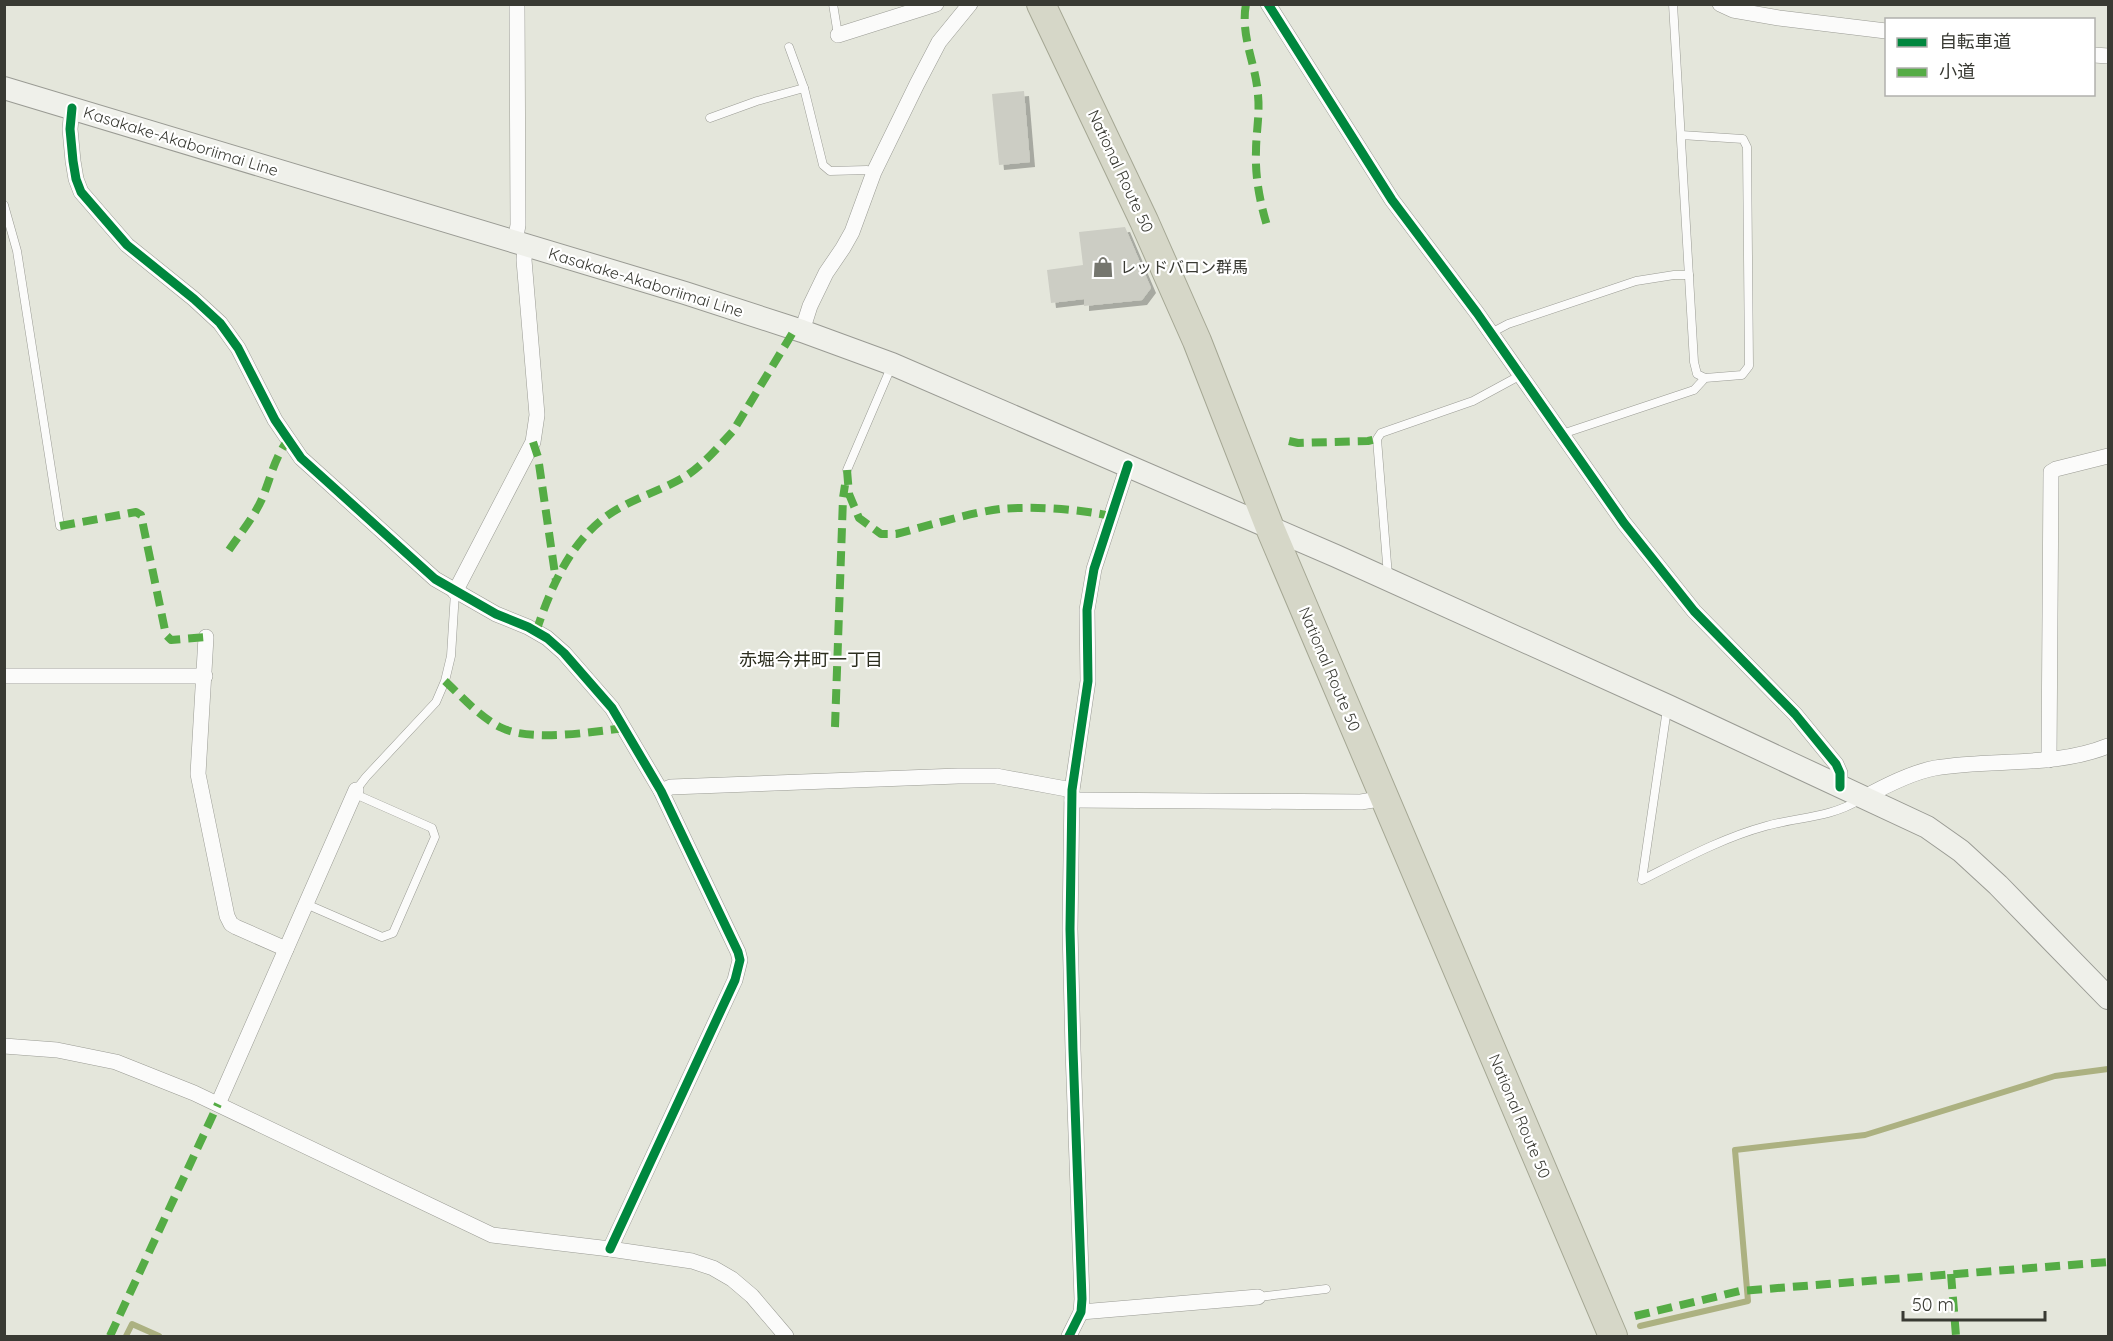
<svg xmlns="http://www.w3.org/2000/svg" width="2113" height="1341" viewBox="0 0 2113 1341" font-family="Quicksand,'Noto Sans JP',sans-serif">
<defs>
<filter id="shadow"><feDropShadow dx="5" dy="5" stdDeviation="0" flood-color="#0004"/></filter>
</defs>
<rect width="100%" height="100%" fill="#e4e6db"/>
<g fill="none" stroke-linecap="round" stroke-linejoin="round">
<g stroke="#acb181" stroke-width="6">
<polyline points="1640,1326 1748,1301 1735,1150 1865,1135 2055,1076 2108,1069"/>
<polyline points="126,1336 132,1324 159,1336"/>
</g>
</g>
<g fill="#cccdc4" filter="url(#shadow)">
<polygon points="1024,91 1030,162 999,165 992,94"/>
<polygon points="1125,227 1151,288 1142,300 1084,306 1084,299 1051,303 1047,270 1083,265 1079,232"/>
</g>
<g fill="none" stroke-linecap="round" stroke-linejoin="round">
<defs>
<g id="lane">
<polyline points="833,4 838,35"/>
<polyline points="1673,4 1694,362 1697,374 1705,378 1742,375 1749,366 1747,147 1743,139 1681,135"/>
<polyline points="789,47 804,88 823,165 830,171 867,170 874,172"/>
<polyline points="710,118 757,101 804,88"/>
<polyline points="4,205 17,251 60,526"/>
<polyline points="1491,333 1508,324 1636,281 1674,275 1689,275"/>
<polyline points="1562,434 1694,390 1705,378"/>
<polyline points="847,470 892,365"/>
<polyline points="1388,576 1377,439 1381,433 1473,401 1521,375"/>
<path d="M1667 709 1642 880C1682 860 1722 838 1766 826 1797 817 1830 818 1859 800"/>
<polyline points="356,790 366,777 436,702 445,681 451,656 455,592"/>
<polyline points="306,904 382,937 393,933 435,837 432,828 355,794"/>
<polyline points="1258,1297 1326,1289"/>
</g>
<g id="street">
<polyline points="1268,4 1392,200 1477,313 1624,523 1694,611 1795,714 1836,764 1840,773 1840,787"/>
<polyline points="1720,4 1733,10 1779,18 1886,31"/>
<polyline points="838,35 936,4"/>
<polyline points="2094,55 2108,56"/>
<polyline points="72,108 70,129 73,161 76,179 81,192 127,245 194,299 220,323 238,348 275,420 301,458 435,579 496,614 528,627 547,638 564,653 612,708 661,791 738,952 740,960 735,980 610,1249"/>
<polyline points="515,242 518,225 517,4"/>
<polyline points="802,331 810,306 826,273 843,248 852,232 874,172 917,84 939,42 970,4"/>
<polyline points="455,592 533,442 537,415 524,260 525,245"/>
<polyline points="206,637 198,774 227,916 231,924 236,927 286,949"/>
<polyline points="4,676 205,676"/>
<polyline points="2049,760 2051,472 2056,469 2108,456"/>
<polyline points="661,791 671,787 958,776 996,776 1072,790"/>
<path d="M1863 798C1883 787 1913 772 1935 768 1993 758 2053 768 2108 746"/>
<polyline points="1072,800 1361,802 1373,800 1383,795"/>
<polyline points="4,1046 57,1050 116,1062 194,1093 492,1235 610,1249 692,1261 713,1268 732,1279 752,1296 786,1336"/>
<polyline points="218,1104 356,790"/>
<polyline points="1081,1312 1258,1297"/>
<polyline points="1069,1336 1081,1312 1082,1299 1073,1050 1070,929 1072,790 1088,681 1087,610 1094,569 1128,465"/>
</g>
<polyline id="secondary" points="4,88 685,293 802,331 892,364 1336,556 1668,706 1927,827 1961,851 1998,885 2108,998"/>
<polyline id="highway" points="1041,4 1144,221 1197,341 1270,528 1613,1336"/>
</defs>
<use href="#lane" stroke="#9a9b94" stroke-width="9"/>
<use href="#street" stroke="#9a9b94" stroke-width="16"/>
<use href="#secondary" stroke="#9a9b94" stroke-width="24"/>
<use href="#highway" stroke="#a5a794" stroke-width="30"/>
<use href="#lane" stroke="#fbfbfa" stroke-width="8"/>
<use href="#street" stroke="#fbfbfa" stroke-width="15"/>
<use href="#secondary" stroke="#eff0ea" stroke-width="22"/>
<use href="#highway" stroke="#d6d7c8" stroke-width="28"/>
<g stroke="#55ac45" stroke-width="8" stroke-dasharray="15 8" stroke-linecap="butt">
<path d="M1246 4C1240 36 1256 64 1258 95 1260 114 1256 133 1256 151 1255 178 1260 203 1268 229"/>
<polyline points="1289,441 1298,443 1368,441 1377,439"/>
<polyline points="533,442 538,457 556,581"/>
<path d="M847 470 849 494 859 518 881 534H896C928 526 968 513 1000 509 1032 506 1080 509 1111 516"/>
<polyline points="60,526 136,512 141,515 166,635 171,640 206,637"/>
<path d="M229 550C240 534 253 518 261 501 270 481 274 458 288 440"/>
<path d="M536 632C550 590 568 546 604 518 629 499 659 492 686 476 703 465 719 446 733 431L795 329"/>
<path d="M445 681C462 697 481 718 502 728 532 742 592 732 625 728"/>
<polyline points="835,727 843,498 845,485"/>
<polyline points="1951,1274 1956,1336"/>
<polyline points="1635,1316 1740,1291 2108,1262"/>
<polyline points="110,1336 218,1104"/>
</g>
<defs>
<g id="cycleway">
<polyline points="1268,4 1392,200 1477,313 1624,523 1694,611 1795,714 1836,764 1840,773 1840,787"/>
<polyline points="72,108 70,129 73,161 76,179 81,192 127,245 194,299 220,323 238,348 275,420 301,458 435,579 496,614 528,627 547,638 564,653 612,708 661,791 738,952 740,960 735,980 610,1249"/>
<polyline points="1069,1336 1081,1312 1082,1299 1073,1050 1070,929 1072,790 1088,681 1087,610 1094,569 1128,465"/>
</g>
</defs>
<use href="#cycleway" stroke="#fff" stroke-width="13"/>
<use href="#cycleway" stroke="#00873e" stroke-width="9"/>
</g>
<defs>
<symbol id="shop-bare" viewBox="-9 -9 18 18"><path d="M-5-2.5h2.3a2.7 3.5 0 0 1 5.4 0H5L5.5 6h-11ZM-1.5-2.5h3a1.5 2.3 0 0 0-3 0Z" fill="#75766e" stroke="#fff" stroke-width="2.5" paint-order="stroke"/></symbol>
</defs>
<g fill-rule="evenodd">
<use href="#shop-bare" x="1088" y="252" width="30" height="30"/>
</g>
<g text-anchor="middle" dominant-baseline="central" stroke-width="4.5" stroke-linejoin="round" paint-order="stroke">
<g font-size="16" fill="#393a33" stroke="#fff">
<text transform="translate(181 141) rotate(17)">Kasakake-Akaboriimai Line</text>
<text transform="translate(1121 171) rotate(65)">National Route 50</text>
<text transform="translate(646 282) rotate(17)">Kasakake-Akaboriimai Line</text>
<text transform="translate(1330 669) rotate(67)">National Route 50</text>
<text transform="translate(1520 1116) rotate(67)">National Route 50</text>
</g>
<g font-size="16" fill="#393a33" stroke="#fff" text-anchor="start">
<text x="1120" y="267">レッドバロン群馬</text>
</g>
<g font-size="18" fill="#2c2e1f" stroke="#fff">
<text x="811" y="659">赤堀今井町一丁目</text>
</g>
</g>
<rect width="2113" height="1341" fill="none" stroke="#393a33" stroke-width="12"/>
<rect x="1885" y="18" width="210" height="78" fill="#ffffff" stroke="#b0b0ad" stroke-width="1.5"/>
<rect x="1897" y="38" width="30" height="9" fill="#00873e" stroke="#b0b0ad" stroke-width="1.5"/>
<text x="1939" y="48" font-size="18" fill="#393a33">自転車道</text>
<rect x="1897" y="68" width="30" height="9" fill="#55ac45" stroke="#b0b0ad" stroke-width="1.5"/>
<text x="1939" y="78" font-size="18" fill="#393a33">小道</text>
<path d="M1903 1311v9h142v-9" fill="none" stroke="#393a33" stroke-width="3"/>
<text x="1912" y="1311" font-size="18" fill="#393a33" stroke="#ffffff" stroke-width="4.5" paint-order="stroke">50 m</text>
</svg>
